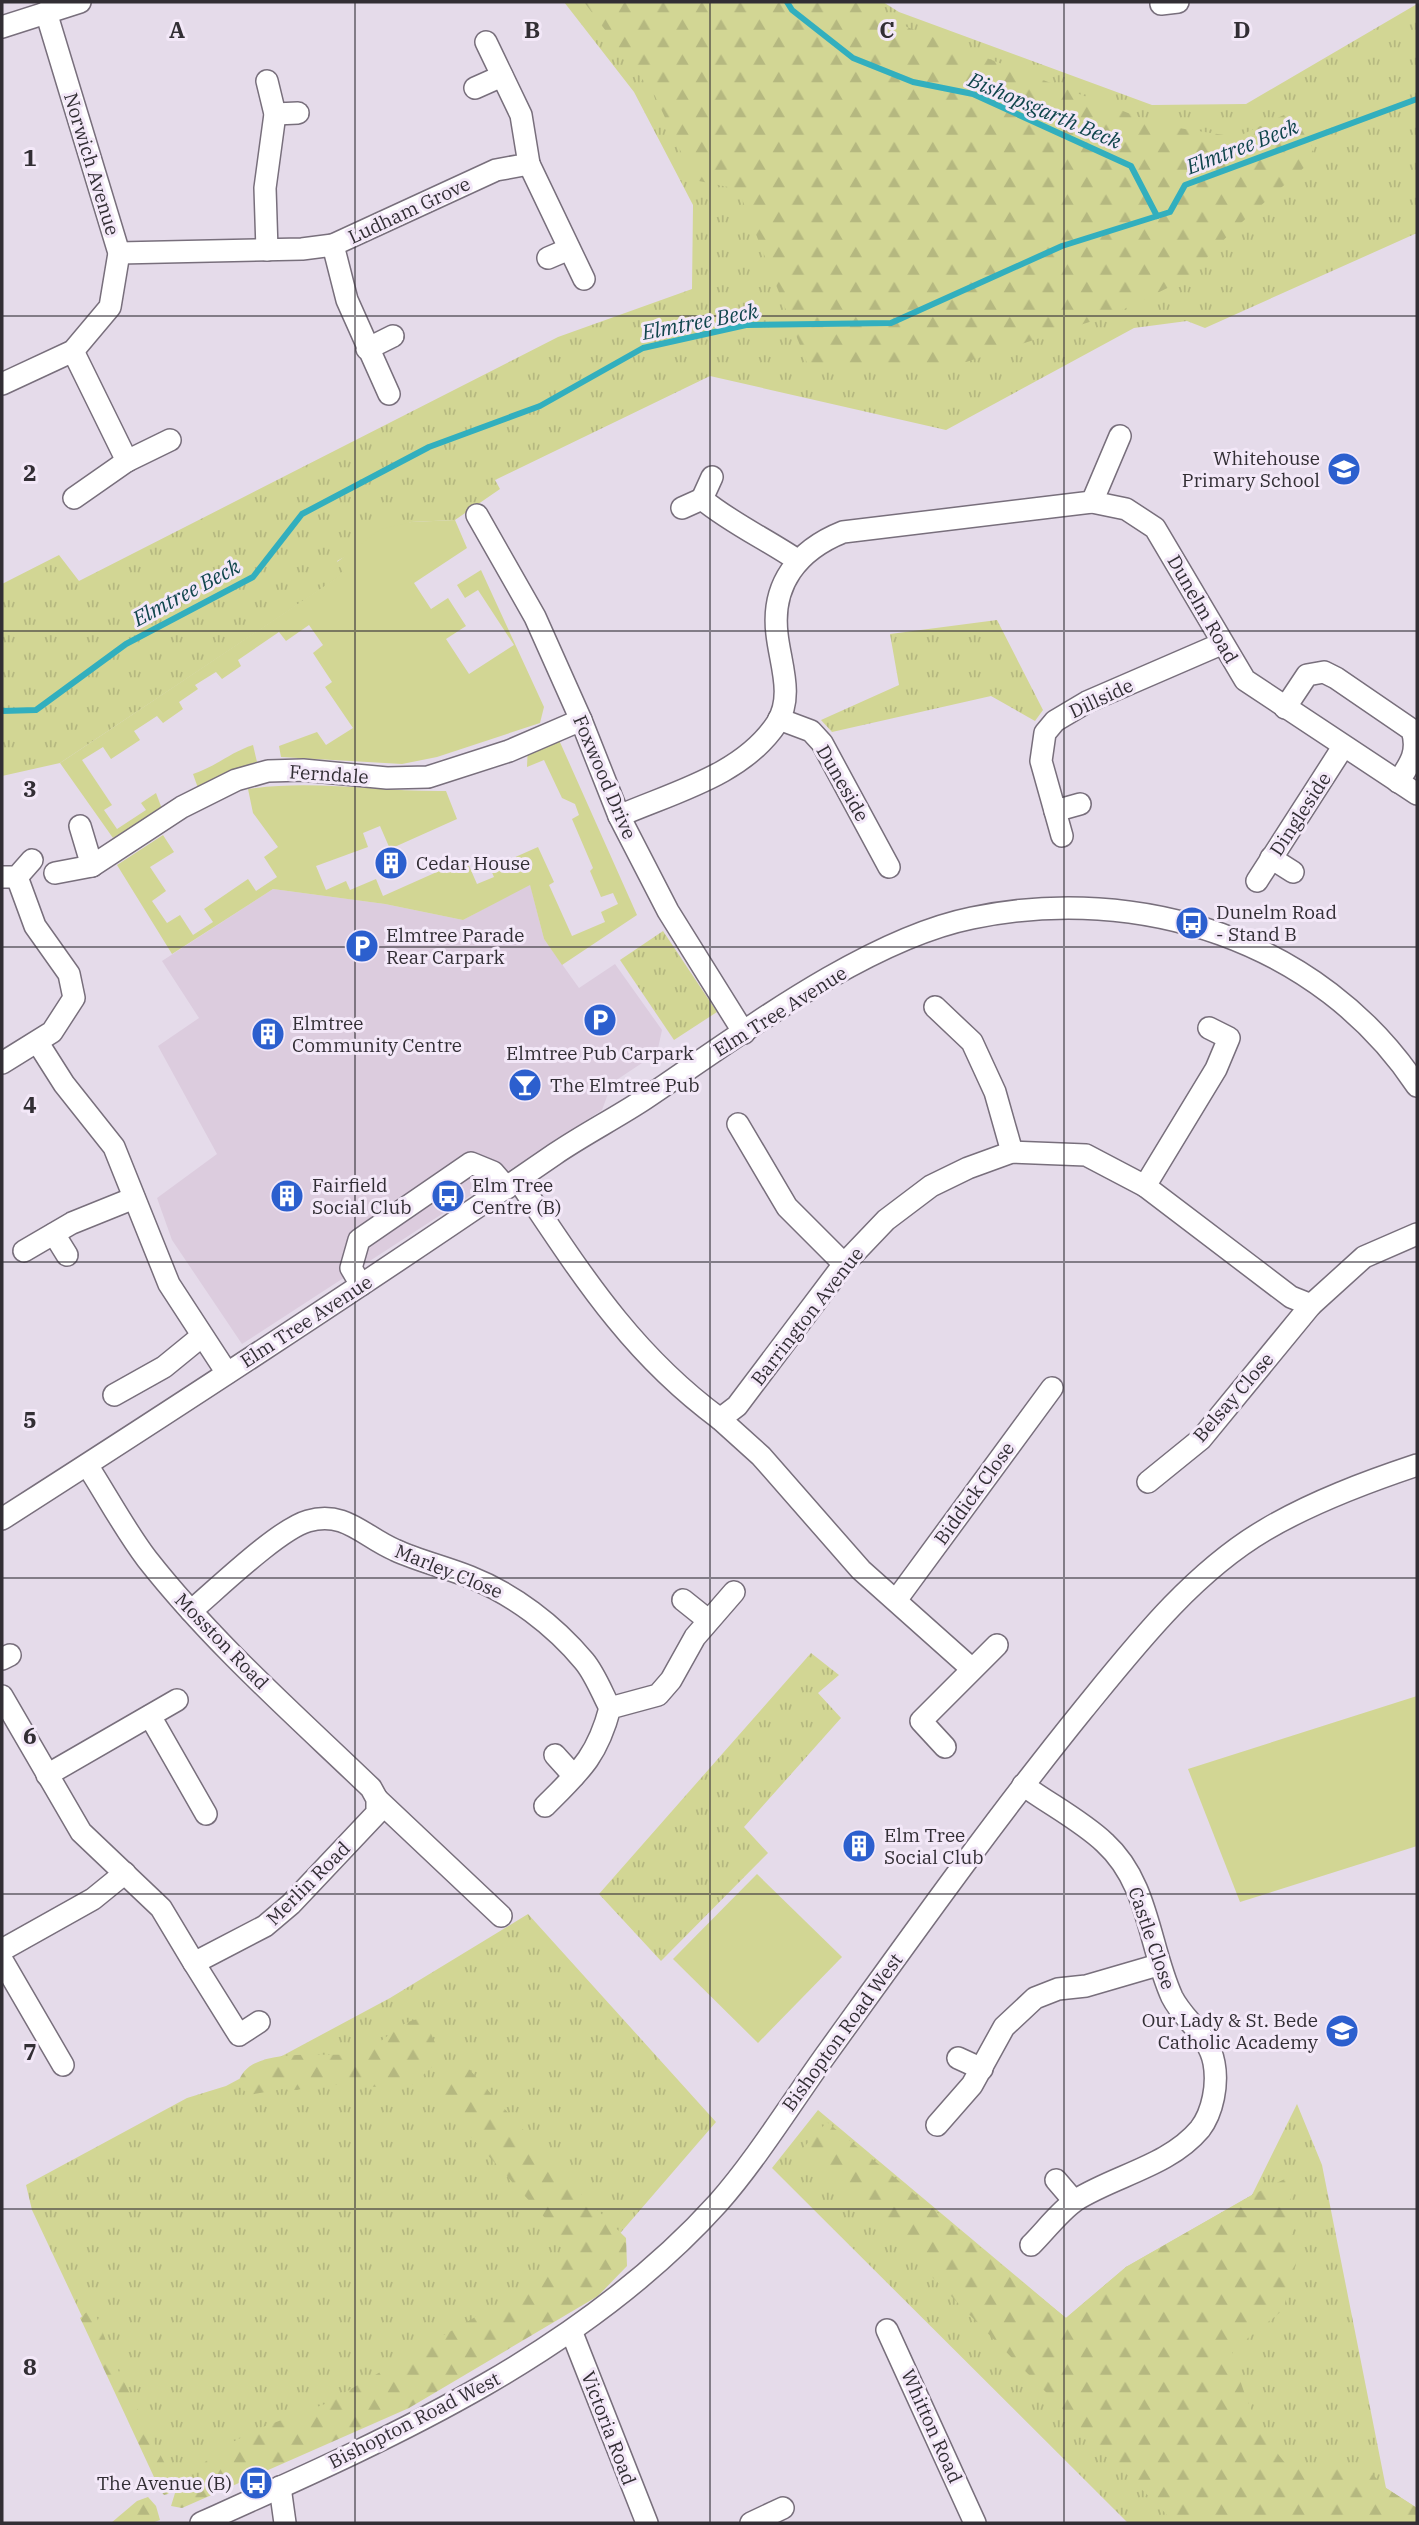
<svg xmlns="http://www.w3.org/2000/svg" width="1419" height="2525" viewBox="0 0 1419 2525" font-family="'IBM Plex Serif',serif">
<defs>
<pattern id="grass-tufts" width="24" height="20" patternUnits="userSpaceOnUse" patternTransform="scale(1.75)"><rect width="24" height="20" fill="#d2d694"/><path d="M3 7l-1-3M5 7V3M7 7l1-3M15 17l-1-3M17 17v-4M19 17l1-3" fill="none" stroke="#b5b880"/></pattern>
<pattern id="forest-firs" width="22" height="20" patternUnits="userSpaceOnUse" patternTransform="scale(1.75)"><rect width="22" height="20" fill="#d2d694"/><path d="M5 1l3.5 6h-7zM16 11l3.5 6h-7z" fill="#b5b880"/></pattern>
</defs>
<rect width="100%" height="100%" fill="#e5dbea"/>
<polygon fill="#dcccde" points="530,884 544,939 579,988 615,964 662,1030 657,1053 612,1083 602,1110 242,1344 172,1240 157,1198 217,1154 158,1046 199,1018 162,961 273,889 385,904 463,920"/>
<g fill="url(#grass-tufts)">
<polygon points="564,2 883,2 899,12 1152,105 1246,104 1417,4 1417,233 1205,328 1187,321 1134,328 946,430 710,376 495,480 500,489 455,520 411,522 337,561 345,573 60,763 2,776 2,584 59,555 79,581 558,337 692,289 693,205 634,92"/>
<polygon points="997,620 1043,710 1035,721 991,696 832,732 821,720 899,685 890,634"/>
<polygon points="663,931 717,1012 674,1040 620,960"/>
<polygon points="811,1653 839,1675 818,1693 841,1718 744,1827 768,1853 661,1961 599,1894"/>
<polygon points="528,1914 716,2122 591,2267 425,2374 165,2493 32,2210 26,2185 187,2098 226,2086 390,1998"/>
<polygon points="1297,2104 1322,2165 1386,2488 1417,2508 1417,2523 1128,2523 772,2168 818,2110 1066,2318 1126,2267 1252,2195"/>
</g>
<g fill="url(#forest-firs)">
<polygon points="584,2 861,2 889,20 1159,125 1237,137 1301,107 1315,158 1234,229 1188,278 1114,314 966,362 809,368 738,189 694,180 655,96"/>
<path d="M418 2019 427 2025 442 2058 412 2085 370 2087 321 2084 297 2090 283 2089 249 2095 238 2085C245 2044 323 2058 352 2054 382 2050 390 2025 418 2019Z"/>
<polygon points="458,2062 468,2068 578,2191 626,2238 627,2266 598,2296 409,2408 182,2508 171,2506 175,2493 197,2481 205,2462 221,2448 260,2428 325,2404 489,2309 541,2277 568,2255 567,2242 440,2103 433,2085 448,2065"/>
<path d="M827 2122 1066 2318 1126 2267 1252 2195 1313 2165 1285 2207 1299 2252 1283 2310 1232 2351C1244 2400 1258 2431 1290 2469L1361 2463 1386 2488 1417 2508V2523H1175L804 2147Z"/>
<polygon points="90,2309 95,2313 116,2366 169,2472 173,2486 168,2494 164,2495 160,2490 83,2324 80,2318"/>
<polygon points="148,2497 156,2506 160,2520 152,2523 111,2523 137,2501"/>
</g>
<g fill="#d2d694">
<polygon points="455,520 467,548 414,583 431,609 448,598 466,626 446,639 469,674 514,645 478,590 465,598 457,585 481,570 544,707 540,723 437,757 402,764 281,757 279,746 317,732 326,745 353,728 325,687 332,682 313,653 323,645 309,625 286,641 279,632 238,660 241,666 222,679 216,672 195,685 198,689 179,702 183,709 163,723 157,716 134,731 140,740 111,759 103,747 82,760 112,805 104,810 117,829 146,810 141,803 156,793 162,809 113,838 60,763 344,573 337,562 381,529 411,522"/>
<path d="M555 731 637 915 562 965 544 939 530 885 463 920 385 904 273 889 172 954 117 865 163 835 174 852 150 867 166 891 152 901 167 923 180 915 193 935 213 922 204 909 248 879 256 891 277 877 264 857 278 847 253 813 248 789C314 779 380 792 446 791L457 819 390 849 380 826 363 833 368 847 316 866 326 890 346 881 350 890 376 879 383 896 466 859 477 884 494 877 490 868 538 847 554 882 549 885 572 936 605 922 601 912 618 904 613 893 601 897 590 871 593 868 572 819 579 815 575 804 562 798 544 760 527 767 528 743Z"/>
<path d="M253 745 257 762 222 774 198 788 193 774C215 767 231 752 253 745Z"/>
<polygon points="1417,1696 1417,1846 1240,1902 1188,1769"/>
<polygon points="757,1874 842,1957 758,2043 673,1959"/>
</g>
<g fill="none" stroke-linecap="round" stroke-linejoin="round">
<g stroke="#32afbe" stroke-width="6">
<polyline points="787,2 792,10 853,58 913,82 973,94 1131,166 1157,216"/>
<polyline points="2,711 36,710 126,644 253,577 302,514 429,447 540,406 643,348 746,325 891,323 1062,246 1170,212 1185,185 1417,99"/>
</g>
<defs>
<g id="minor">
<polyline points="1161,4 1178,2"/>
<polyline points="2,27 80,2"/>
<polyline points="267,81 275,114 265,188 267,250"/>
<polyline points="475,88 502,76"/>
<polyline points="275,114 298,113"/>
<polyline points="529,164 584,279"/>
<polyline points="333,245 347,300 389,394"/>
<polyline points="119,253 302,249 333,245 496,170 529,164 521,115 486,42"/>
<polyline points="548,258 569,249"/>
<polyline points="367,349 393,336"/>
<polyline points="73,351 127,461"/>
<polyline points="2,384 73,351 110,307 119,253 46,12"/>
<polyline points="74,498 127,461 170,440"/>
<polyline points="702,499 712,477"/>
<polyline points="1092,502 1120,436"/>
<path d="M682 508 702 499C731 523 766 539 797 560"/>
<polyline points="477,515 535,617 581,720 619,816 668,911 744,1033"/>
<path d="M1285 708 1307 675 1324 672 1336 678 1412 730C1419 752 1410 764 1398 782"/>
<polyline points="779,719 811,731 822,743 889,867"/>
<polyline points="1055,811 1080,804"/>
<path d="M619 816C674 792 743 775 777 723 794 696 780 663 777 634 771 584 798 550 843 532L1092 502 1126 509 1155 528 1245 680 1417 794"/>
<polyline points="80,826 92,866"/>
<polyline points="1062,836 1041,761 1045,733 1055,721 1087,702 1221,644"/>
<polyline points="1271,858 1293,872"/>
<polyline points="55,873 92,866 182,807 236,780 268,771 303,770 387,778 428,777 509,751 581,720"/>
<polyline points="2,877 17,877 32,860"/>
<polyline points="1257,881 1343,747"/>
<polyline points="935,1007 972,1042 995,1092 1012,1152"/>
<polyline points="38,1043 64,1084 114,1147 169,1284 227,1373"/>
<polyline points="2,1063 52,1032 74,998 69,974 35,926 17,877"/>
<polyline points="738,1124 787,1207 844,1264"/>
<path d="M518 1180C580 1272 629 1352 720 1419L737 1406 844 1264 886 1220 931 1186 968 1168 1012 1152 1086 1155 1145 1186 1291 1297 1311 1305 1364 1257 1417 1234"/>
<polyline points="1145,1186 1216,1069 1229,1038 1209,1028"/>
<polyline points="54,1234 67,1255"/>
<polyline points="24,1251 72,1223 134,1198"/>
<polyline points="361,1285 351,1268 359,1240 471,1163 493,1172 507,1188"/>
<polyline points="114,1395 164,1367 202,1336"/>
<polyline points="720,1419 761,1456 861,1570 972,1669"/>
<polyline points="1148,1482 1201,1439 1311,1305"/>
<path d="M2 1519C188 1400 373 1279 555 1154 583 1135 612 1120 640 1102 733 1040 863 940 972 918 1139 883 1320 940 1417 1086"/>
<polyline points="897,1599 1052,1388"/>
<polyline points="683,1600 708,1620"/>
<path d="M191 1611C217 1589 279 1529 308 1521 345 1510 364 1537 395 1550 419 1561 445 1567 470 1577 513 1594 554 1625 584 1661 595 1674 602 1693 610 1708"/>
<polyline points="2,1659 10,1655"/>
<path d="M2 1696 81 1832 161 1908 194 1963 265 1926 291 1904 377 1813V1799L371 1788C294 1714 213 1643 147 1559 125 1530 107 1496 87 1465"/>
<polyline points="150,1716 206,1814"/>
<polyline points="945,1747 921,1721 997,1645"/>
<polyline points="555,1755 574,1776"/>
<polyline points="47,1775 177,1700"/>
<path d="M1023 1785C1049 1804 1082 1821 1105 1843 1149 1883 1149 1947 1172 1997 1184 2021 1209 2035 1214 2063 1218 2084 1213 2112 1200 2129 1169 2166 1116 2175 1076 2200 1060 2211 1045 2231 1031 2245"/>
<polyline points="377,1799 501,1916"/>
<path d="M545 1806C580 1771 597 1757 610 1708L658 1695 671 1680 695 1637 734 1592"/>
<polyline points="2,1950 93,1899 125,1873"/>
<polyline points="2,1960 63,2065"/>
<polyline points="194,1963 239,2035 259,2022"/>
<polyline points="958,2058 982,2069"/>
<polyline points="937,2125 972,2085 1004,2027 1035,1998 1058,1989 1086,1986 1158,1965"/>
<polyline points="1056,2180 1074,2201"/>
<polyline points="887,2330 975,2523"/>
<polyline points="572,2333 647,2523"/>
<polyline points="280,2487 285,2523"/>
<path d="M201 2523C386 2440 580 2356 718 2203 757 2159 795 2097 830 2049 913 1934 994 1820 1083 1710 1136 1645 1192 1573 1265 1530 1312 1502 1366 1482 1417 1465"/>
<polyline points="751,2523 783,2508"/>
</g>
</defs>
<use href="#minor" stroke="#786f7c" stroke-width="24"/>
<use href="#minor" stroke="#fff" stroke-width="21"/>
</g>
<path fill="none" stroke="#322e34" stroke-width="2" stroke-opacity="0.55" d="M355 2V2523M710 2V2523M1064 2V2523M2 316H1417M2 631H1417M2 947H1417M2 1262H1417M2 1578H1417M2 1894H1417M2 2209H1417"/>
<defs>
<symbol id="school-disc" viewBox="-11 -11 22 22"><circle r="9.5" fill="#2c5fce" stroke="#f3e8f8"/><path d="M0-5L7-2L0 1L-7-2ZM-4 1L0 2.5L4 1V4Q0 6-4 4Z" fill="#fff"/></symbol>
<symbol id="building-disc" viewBox="-11 -11 22 22"><circle r="9.5" fill="#2c5fce" stroke="#f3e8f8"/><path d="M-4-6H4V6H1V3H-1V6H-4ZM-2.5-4.3h1.7v1.8h-1.7ZM.8-4.3h1.7v1.8H.8ZM-2.5-1h1.7V.8h-1.7ZM.8-1h1.7V.8H.8Z" fill="#fff"/></symbol>
<symbol id="bus-disc" viewBox="-11 -11 22 22"><circle r="9.5" fill="#2c5fce" stroke="#f3e8f8"/><path d="M-5-6H5V4H4V6H2V4H-2V6H-4V4H-5ZM-3.5-4V0h7V-4ZM-3.5 1.2v1.5H-2V1.2ZM2 1.2v1.5H3.5V1.2Z" fill="#fff"/></symbol>
<symbol id="parking-disc" viewBox="-11 -11 22 22"><circle r="9.5" fill="#2c5fce" stroke="#f3e8f8"/><path d="M-3.5-5.5H1a3.5 3.5 0 0 1 0 7H-1V5.5H-3.5ZM-1-3.4V-.6H.8a1.4 1.4 0 0 0 0-2.8Z" fill="#fff"/></symbol>
<symbol id="bar-disc" viewBox="-11 -11 22 22"><circle r="9.5" fill="#2c5fce" stroke="#f3e8f8"/><path d="M-6-5H6L.8 .8V4.5H3.5V6h-7V4.5H-.8V.8Z" fill="#fff"/></symbol>
</defs>
<g fill-rule="evenodd">
<use href="#school-disc" x="1325" y="450" width="38" height="38"/>
<use href="#building-disc" x="372" y="844" width="38" height="38"/>
<use href="#bus-disc" x="1173" y="904" width="38" height="38"/>
<use href="#parking-disc" x="343" y="927" width="38" height="38"/>
<use href="#parking-disc" x="581" y="1001" width="38" height="38"/>
<use href="#building-disc" x="249" y="1015" width="38" height="38"/>
<use href="#bar-disc" x="506" y="1066" width="38" height="38"/>
<use href="#building-disc" x="268" y="1177" width="38" height="38"/>
<use href="#bus-disc" x="429" y="1177" width="38" height="38"/>
<use href="#building-disc" x="840" y="1827" width="38" height="38"/>
<use href="#school-disc" x="1323" y="2012" width="38" height="38"/>
<use href="#bus-disc" x="237" y="2464" width="38" height="38"/>
</g>
<g text-anchor="middle" dominant-baseline="central" stroke-width="6" stroke-linejoin="round" paint-order="stroke">
<g font-size="19" fill="#322e34" stroke="#f3e8f8">
<text transform="translate(92 164) rotate(73)">Norwich Avenue</text>
<text transform="translate(409 210) rotate(-25)">Ludham Grove</text>
<text transform="translate(1203 609) rotate(60)">Dunelm Road</text>
<text transform="translate(1101 698) rotate(-25)">Dillside</text>
<text transform="translate(329 774) rotate(4)">Ferndale</text>
<text transform="translate(605 777) rotate(67)">Foxwood Drive</text>
<text transform="translate(843 783) rotate(60)">Duneside</text>
<text transform="translate(1300 814) rotate(-57)">Dingleside</text>
<text transform="translate(780 1011) rotate(-32)">Elm Tree Avenue</text>
<text transform="translate(807 1316) rotate(-52)">Barrington Avenue</text>
<text transform="translate(306 1321) rotate(-33)">Elm Tree Avenue</text>
<text transform="translate(1233 1397) rotate(-49)">Belsay Close</text>
<text transform="translate(974 1493) rotate(-54)">Biddick Close</text>
<text transform="translate(449 1571) rotate(22)">Marley Close</text>
<text transform="translate(222 1641) rotate(46)">Mosston Road</text>
<text transform="translate(308 1883) rotate(-45)">Merlin Road</text>
<text transform="translate(1152 1938) rotate(71)">Castle Close</text>
<text transform="translate(842 2032) rotate(-54)">Bishopton Road West</text>
<text transform="translate(414 2420) rotate(-27)">Bishopton Road West</text>
<text transform="translate(932 2426) rotate(66)">Whitton Road</text>
<text transform="translate(609 2428) rotate(69)">Victoria Road</text>
</g>
<g font-size="19" fill="#322e34" stroke="#f3e8f8" text-anchor="start">
<text x="1320" y="458" text-anchor="end">Whitehouse<tspan x="1320" dy="22">Primary School</tspan></text>
<text x="416" y="863">Cedar House</text>
<text x="1216" y="912">Dunelm Road<tspan x="1216" dy="22">- Stand B</tspan></text>
<text x="386" y="935">Elmtree Parade<tspan x="386" dy="22">Rear Carpark</tspan></text>
<text x="292" y="1023">Elmtree<tspan x="292" dy="22">Community Centre</tspan></text>
<text x="600" y="1053" text-anchor="middle">Elmtree Pub Carpark</text>
<text x="550" y="1085">The Elmtree Pub</text>
<text x="312" y="1185">Fairfield<tspan x="312" dy="22">Social Club</tspan></text>
<text x="472" y="1185">Elm Tree<tspan x="472" dy="22">Centre (B)</tspan></text>
<text x="884" y="1835">Elm Tree<tspan x="884" dy="22">Social Club</tspan></text>
<text x="1318" y="2020" text-anchor="end">Our Lady &amp; St. Bede<tspan x="1318" dy="22">Catholic Academy</tspan></text>
<text x="232" y="2483" text-anchor="end">The Avenue (B)</text>
</g>
<g font-size="21" font-style="italic" fill="#10454c" stroke="#f3e8f8">
<text transform="translate(1045 110) rotate(23)">Bishopsgarth Beck</text>
<text transform="translate(1242 146) rotate(-21)">Elmtree Beck</text>
<text transform="translate(700 321) rotate(-11)">Elmtree Beck</text>
<text transform="translate(186 592) rotate(-28)">Elmtree Beck</text>
</g>
</g>
<g font-size="23" text-anchor="middle" font-weight="bold" fill="#322e34" stroke="#f3e8f8" stroke-width="6" stroke-linejoin="round" paint-order="stroke">
<text x="177" y="38">A</text>
<text x="532" y="38">B</text>
<text x="887" y="38">C</text>
<text x="1242" y="38">D</text>
<text x="30" y="166">1</text>
<text x="30" y="481">2</text>
<text x="30" y="797">3</text>
<text x="30" y="1113">4</text>
<text x="30" y="1428">5</text>
<text x="30" y="1744">6</text>
<text x="30" y="2060">7</text>
<text x="30" y="2375">8</text>
</g>
<rect width="1419" height="2525" fill="none" stroke="#322e34" stroke-width="7"/>
</svg>
